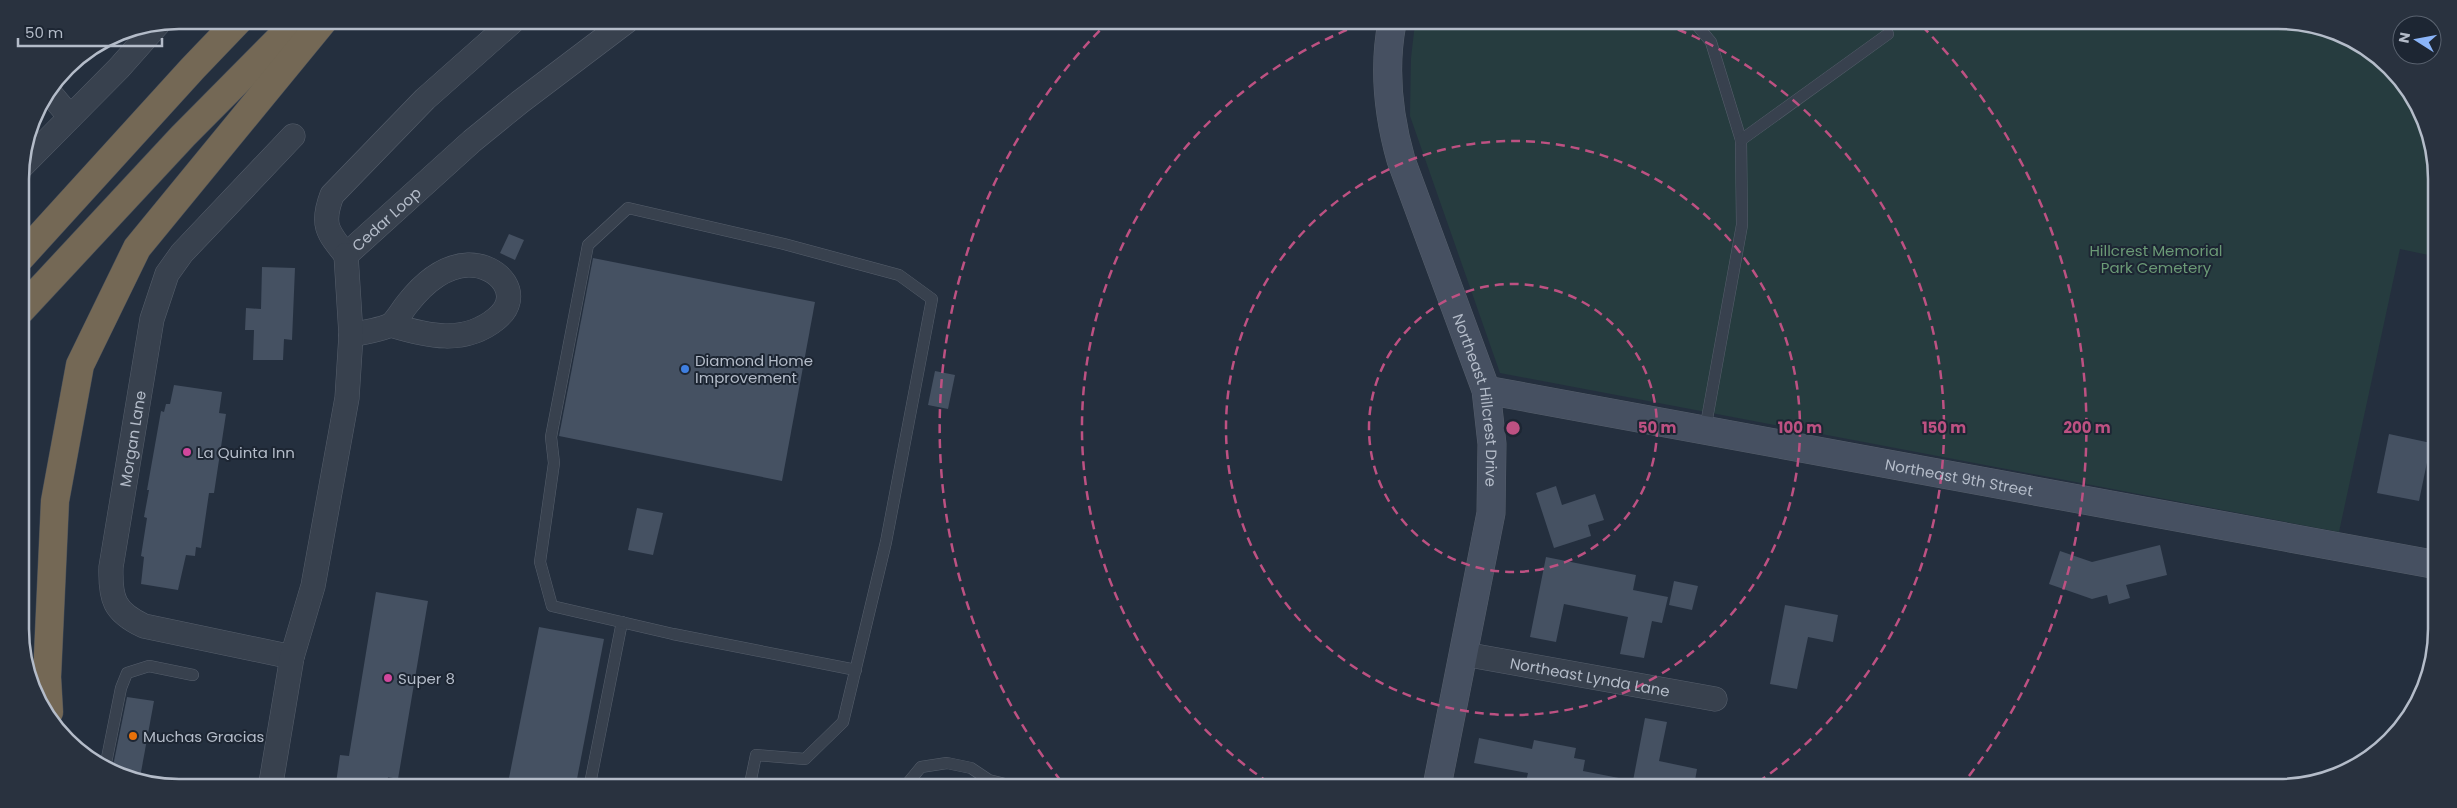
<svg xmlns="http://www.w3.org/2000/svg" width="2457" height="808" viewBox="0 0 2457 808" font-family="Poppins,sans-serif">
<rect width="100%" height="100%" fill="#242f3e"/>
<polygon fill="#263c3f" points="1415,23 2320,25 2358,41 2397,74 2434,148 2433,256 2400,249 2339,532 1500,373 1410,116 1411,58"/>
<g fill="#455162">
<polygon points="509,234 524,240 515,260 500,253"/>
<polygon points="593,258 815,302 782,481 559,436"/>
<polygon points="262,267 295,268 292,340 284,339 283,360 253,360 254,330 245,330 246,308 261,309"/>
<polygon points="935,371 955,375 948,409 928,405"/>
<polygon points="174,385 222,392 219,413 226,414 214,493 209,493 201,548 196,547 195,556 186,555 178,590 141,584 144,557 141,556 147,518 144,517 149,490 147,490 161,411 164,412 166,404 170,404"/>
<polygon points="2389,434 2431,443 2419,501 2377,493"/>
<polygon points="1556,486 1562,505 1595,494 1604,520 1588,525 1591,536 1554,548 1536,493"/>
<polygon points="637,508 663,513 653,555 628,550"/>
<polygon points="2160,545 2167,575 2126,585 2130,598 2109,604 2107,595 2092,599 2049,584 2060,551 2092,562"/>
<polygon points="1546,557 1636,575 1633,590 1668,597 1662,623 1652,621 1644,658 1620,654 1628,617 1564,604 1556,642 1530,637"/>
<polygon points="1674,581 1698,586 1692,610 1669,605"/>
<polygon points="376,592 428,601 398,779 388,777 387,783 336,783 340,755 349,756"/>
<polygon points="1785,605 1838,615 1833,642 1808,637 1797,689 1770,684"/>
<polygon points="539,627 604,639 576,784 508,783"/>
<polygon points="127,697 154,701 139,783 112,771"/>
<polygon points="1645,718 1667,722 1659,761 1697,769 1694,786 1632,786"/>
<polygon points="1479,738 1532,749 1534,740 1576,748 1574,758 1585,760 1583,771 1624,779 1623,786 1525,786 1528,773 1474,763"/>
</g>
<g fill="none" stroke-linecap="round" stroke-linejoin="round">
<defs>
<g id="lane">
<polyline points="1696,24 1711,42 1741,140 1742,225 1705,430"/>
<polyline points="1741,140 1888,34"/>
<polyline points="105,768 121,688 127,673 149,666 193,675"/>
<polyline points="590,784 622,622"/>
<polyline points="750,784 756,755 805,759 843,722 886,542 932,299 899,275 784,244 628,208 588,245 551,437 554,463 540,562 552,606 673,634 856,670"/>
<polyline points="907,784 921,767 947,763 971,768 989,780 1009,785"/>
</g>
<g id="street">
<polyline points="49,92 70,117"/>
<polyline points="21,167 119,68 158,24"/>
<path id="s1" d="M346 255 472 141 520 102 627 21"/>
<path d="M346 255C327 232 321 224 332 195L425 99 513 21"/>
<path d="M351 335C361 333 385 329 392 324 398 318 403 309 408 303 423 284 444 266 468 265 499 264 525 296 496 319 464 345 427 336 391 325"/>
<path id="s2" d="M1464 654 1715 699"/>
<path id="s3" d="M292 657 144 626C114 612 110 599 111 567L152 319 167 274 182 253 293 136"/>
<polyline points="271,783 292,657 313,586 347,398 351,335 346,255"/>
</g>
<g id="secondary">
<path id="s4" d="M1392 23C1383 70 1388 114 1401 160L1486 390 1492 444 1491 513 1437 786"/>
<path id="s5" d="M1486 390 2432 564"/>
</g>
<g id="highway">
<polyline points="21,257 193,68 239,20"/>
<polyline points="21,310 183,136 298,20"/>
<polyline points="49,712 47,677 55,501 80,365 137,248 324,20"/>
</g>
</defs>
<use href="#lane" stroke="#565f6c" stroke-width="12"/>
<use href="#street" stroke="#565f6c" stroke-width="25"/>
<use href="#secondary" stroke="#565f6c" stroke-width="29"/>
<use href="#highway" stroke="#434c59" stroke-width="29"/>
<use href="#lane" stroke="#38414e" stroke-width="11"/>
<use href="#street" stroke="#38414e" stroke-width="24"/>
<use href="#secondary" stroke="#465061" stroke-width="28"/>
<use href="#highway" stroke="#746855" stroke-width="28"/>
</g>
<g fill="none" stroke="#bd5182" stroke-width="2.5" stroke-dasharray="9 6">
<circle cx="1513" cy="428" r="144"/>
<circle cx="1513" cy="428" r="287"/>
<path d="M1269 783A431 431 0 0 1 1362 24M1664 24A431 431 0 0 1 1754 785"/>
<path d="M1061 781A574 574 0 0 1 1104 26M1922 26A574 574 0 0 1 1962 785"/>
</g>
<circle fill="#3f7fe0" stroke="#1d2633" stroke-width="2" cx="685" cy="369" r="5"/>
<g fill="#d1479c" stroke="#1d2633" stroke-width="2">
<circle cx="187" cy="452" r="5"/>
<circle cx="388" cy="678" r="5"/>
</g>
<circle fill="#e8710a" stroke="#1d2633" stroke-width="2" cx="133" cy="736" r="5"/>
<g text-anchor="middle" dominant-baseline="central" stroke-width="4" stroke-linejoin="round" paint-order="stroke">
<g font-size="15" fill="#b4bcc9" stroke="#1d2633">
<text stroke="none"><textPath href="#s1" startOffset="54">Cedar Loop</textPath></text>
<text stroke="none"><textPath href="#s4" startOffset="392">Northeast Hillcrest Drive</textPath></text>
<text stroke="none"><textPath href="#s3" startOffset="355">Morgan Lane</textPath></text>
<text stroke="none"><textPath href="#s5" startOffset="481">Northeast 9th Street</textPath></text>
<text stroke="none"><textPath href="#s2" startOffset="128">Northeast Lynda Lane</textPath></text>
</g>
<g font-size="15" fill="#6b9a76" stroke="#1d2633">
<text x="2156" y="250">Hillcrest Memorial<tspan x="2156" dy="17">Park Cemetery</tspan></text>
</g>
<g font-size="15" fill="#b4bcc9" stroke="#1d2633" text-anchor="start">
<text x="695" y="360">Diamond Home<tspan x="695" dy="17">Improvement</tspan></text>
<text x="197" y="452">La Quinta Inn</text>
<text x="398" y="678">Super 8</text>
<text x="143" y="736">Muchas Gracias</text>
</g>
</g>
<path d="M0 0H2457V808H0ZM179 29H2278A150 150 0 0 1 2428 179V629A150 150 0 0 1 2278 779H179A150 150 0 0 1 29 629V179A150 150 0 0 1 179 29Z" fill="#29323f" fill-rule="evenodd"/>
<path fill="none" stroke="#b4bcc9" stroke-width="2.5" d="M179 29H2278A150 150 0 0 1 2428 179V629A150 150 0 0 1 2278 779H179A150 150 0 0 1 29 629V179A150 150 0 0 1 179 29Z"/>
<circle cx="1513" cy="428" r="8" fill="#bd5182" stroke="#1d2633" stroke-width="2.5"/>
<g font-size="15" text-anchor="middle" font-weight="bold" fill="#bd5182" stroke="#1d2633" stroke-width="4" stroke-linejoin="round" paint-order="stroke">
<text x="1657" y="433">50 m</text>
<text x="1800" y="433">100 m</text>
<text x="1944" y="433">150 m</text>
<text x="2087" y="433">200 m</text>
</g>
<g transform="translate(2417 40) rotate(281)"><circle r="24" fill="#1d2633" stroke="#59626f"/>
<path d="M0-4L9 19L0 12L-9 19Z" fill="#8ab4f8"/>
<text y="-8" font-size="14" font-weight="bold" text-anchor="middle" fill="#b4bcc9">N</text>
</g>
<path d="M18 38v8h144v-8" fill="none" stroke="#b4bcc9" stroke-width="2.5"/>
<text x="25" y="38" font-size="15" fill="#b4bcc9" stroke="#1d2633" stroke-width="4" paint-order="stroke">50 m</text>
</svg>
